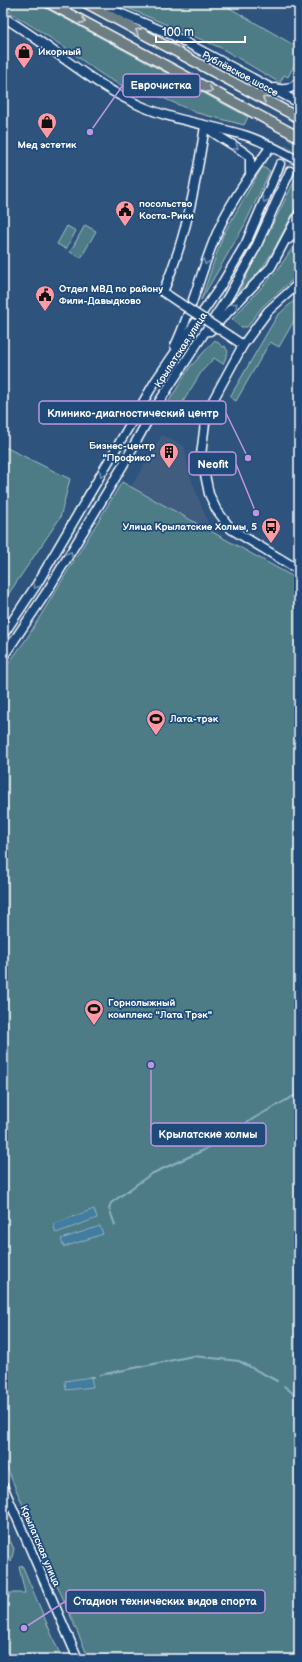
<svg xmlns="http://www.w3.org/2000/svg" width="302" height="1662" viewBox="0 0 302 1662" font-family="'Balsamiq Sans',sans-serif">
<rect width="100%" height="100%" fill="#2e537d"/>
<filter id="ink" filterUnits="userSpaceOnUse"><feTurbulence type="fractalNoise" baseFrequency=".025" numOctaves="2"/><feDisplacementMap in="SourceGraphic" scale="8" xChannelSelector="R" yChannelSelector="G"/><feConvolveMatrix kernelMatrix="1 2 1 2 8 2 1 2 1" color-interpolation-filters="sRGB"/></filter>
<g filter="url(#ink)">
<polygon fill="#405d80" points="162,435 184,446 189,473 211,531 131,487"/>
<g fill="#4e7c86" stroke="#a6bec2">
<path d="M3 3H36L248 117 244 125 197 113 145 90 143 93C110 84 95 69 68 50 47 35 25 22 3 8Z"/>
<polygon points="116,3 221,3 299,48 297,60 288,77 284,75 280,83 221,48"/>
<polygon points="262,167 270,171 244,226 201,300 223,235"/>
<polygon points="298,174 299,202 272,253 258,274 238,293"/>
<polygon points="85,225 96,231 81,258 70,252"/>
<polygon points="67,226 76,231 66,249 57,244"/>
<polygon points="299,238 299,274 262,307 247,327 241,327 232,319 277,271"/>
<polygon points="299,296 299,312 279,347 270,342 236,401 230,397 277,316"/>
<polygon points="215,340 223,347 225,346 228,352 223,364 214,358 202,371 181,405 166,406 190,367"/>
<polygon points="3,446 70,479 60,518 3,602"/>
<polygon points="122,482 299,580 299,1659 89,1659 3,1459 3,671 27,638"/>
<polygon points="8,1536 14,1549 11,1562 3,1551 3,1538"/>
<polygon points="22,1565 62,1659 3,1659 3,1598 9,1598 9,1593 25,1593 19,1567"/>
</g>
<g fill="#437b9f" stroke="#8eb0c5">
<polygon points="94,1209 97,1218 56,1233 53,1224"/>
<polygon points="100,1226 103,1234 64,1247 61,1239"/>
<polygon points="91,1377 93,1387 66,1390 65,1381"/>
</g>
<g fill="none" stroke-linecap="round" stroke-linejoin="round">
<g stroke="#8eb0c5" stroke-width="2">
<polyline points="115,1225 109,1208 111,1203 151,1174 204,1150 256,1117 299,1093"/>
<polyline points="100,1375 193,1356 239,1361 277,1381"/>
<polyline points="91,1377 94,1377"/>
<polyline points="284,1386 299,1398"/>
</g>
<g stroke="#4d6d90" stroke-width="8" stroke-dasharray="8 4" stroke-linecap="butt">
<polyline points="280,164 299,127"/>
<polyline points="290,171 299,154"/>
</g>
<defs>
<g id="secondary">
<polyline points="96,3 172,35 299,103"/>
<path d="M3 17C50 45 91 84 141 106 175 121 212 125 247 136 265 142 282 152 299 161"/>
<path d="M275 88C285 91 293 89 299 81"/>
<path d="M205 126C219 139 237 145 250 157V172"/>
<polyline points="289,239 299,227"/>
<polyline points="299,283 268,311 243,345 211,404 205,423 201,455 209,494 216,509 231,529 299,570"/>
<path d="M178 302 163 292C186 239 196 183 205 126"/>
<polyline points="210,331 271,267 299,214"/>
<polyline points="231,337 243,345"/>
<path d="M175 346C191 312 200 275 214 240 227 206 250 175 271 146"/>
<polyline points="3,635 37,584 156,380 220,287 246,243 280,164"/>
<polyline points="3,657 48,590 122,467 153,411 228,297 255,249 290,171"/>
<polyline points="3,1486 78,1659"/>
</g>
<g id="primary">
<polyline points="49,3 299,137"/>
<polyline points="86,3 299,118"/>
</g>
</defs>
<use href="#secondary" stroke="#fff" stroke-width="11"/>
<use href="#primary" stroke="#fff" stroke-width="12"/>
<use href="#secondary" stroke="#1f4a7a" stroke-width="8"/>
<use href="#primary" stroke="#6c7e84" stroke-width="9"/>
<defs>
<polyline id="secondary-bridge" points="178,302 231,337"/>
</defs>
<use href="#secondary-bridge" stroke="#fff" stroke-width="11" stroke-linecap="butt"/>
<use href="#secondary-bridge" stroke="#1f4a7a" stroke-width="8"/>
</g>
<defs><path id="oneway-chevron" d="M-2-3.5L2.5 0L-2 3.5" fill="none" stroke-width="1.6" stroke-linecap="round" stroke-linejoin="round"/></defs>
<g stroke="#ccd2d4">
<use href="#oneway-chevron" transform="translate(83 21) rotate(28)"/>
<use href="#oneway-chevron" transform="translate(138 31) rotate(-152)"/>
<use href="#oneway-chevron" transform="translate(210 90) rotate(28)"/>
<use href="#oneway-chevron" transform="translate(265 99) rotate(-152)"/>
</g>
<g stroke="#7992af">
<use href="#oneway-chevron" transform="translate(236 147) rotate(28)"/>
<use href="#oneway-chevron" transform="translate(265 200) rotate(114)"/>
<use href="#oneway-chevron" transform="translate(206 262) rotate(109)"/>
<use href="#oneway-chevron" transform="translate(235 305) rotate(-47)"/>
<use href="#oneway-chevron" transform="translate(102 474) rotate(120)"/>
<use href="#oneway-chevron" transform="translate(70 554) rotate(-59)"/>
<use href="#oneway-chevron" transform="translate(36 586) rotate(123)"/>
</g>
</g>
<defs>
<symbol id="shop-pin" viewBox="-11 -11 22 30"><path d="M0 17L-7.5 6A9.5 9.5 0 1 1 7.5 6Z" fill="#ff9aa2" stroke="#1f4a7a"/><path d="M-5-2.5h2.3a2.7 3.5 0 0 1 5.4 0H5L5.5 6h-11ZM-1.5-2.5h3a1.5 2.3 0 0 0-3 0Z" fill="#111"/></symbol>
<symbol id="civic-pin" viewBox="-11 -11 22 30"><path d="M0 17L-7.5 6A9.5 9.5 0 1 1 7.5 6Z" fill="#ff9aa2" stroke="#1f4a7a"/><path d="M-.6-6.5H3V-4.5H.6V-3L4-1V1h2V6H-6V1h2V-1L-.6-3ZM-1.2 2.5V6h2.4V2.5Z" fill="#111"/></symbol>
<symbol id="building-pin" viewBox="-11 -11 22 30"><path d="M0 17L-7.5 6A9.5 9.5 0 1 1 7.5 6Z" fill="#ff9aa2" stroke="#1f4a7a"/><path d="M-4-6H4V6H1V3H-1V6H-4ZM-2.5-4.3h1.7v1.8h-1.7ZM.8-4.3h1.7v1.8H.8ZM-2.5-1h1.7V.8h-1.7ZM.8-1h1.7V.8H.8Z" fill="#111"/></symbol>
<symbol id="bus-pin" viewBox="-11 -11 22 30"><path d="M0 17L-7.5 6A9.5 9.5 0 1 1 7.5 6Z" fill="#ff9aa2" stroke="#1f4a7a"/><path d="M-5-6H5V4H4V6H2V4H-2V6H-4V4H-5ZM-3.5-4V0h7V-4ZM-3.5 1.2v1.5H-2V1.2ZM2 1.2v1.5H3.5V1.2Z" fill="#111"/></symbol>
<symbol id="stadium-pin" viewBox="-11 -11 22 30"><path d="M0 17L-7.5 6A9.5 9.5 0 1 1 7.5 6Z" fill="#ff9aa2" stroke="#1f4a7a"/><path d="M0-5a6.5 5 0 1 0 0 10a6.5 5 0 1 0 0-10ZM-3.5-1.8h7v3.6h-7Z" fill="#111"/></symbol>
</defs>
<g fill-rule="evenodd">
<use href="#shop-pin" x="13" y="41" width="22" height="30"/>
<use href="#shop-pin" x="36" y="111" width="22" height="30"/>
<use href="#civic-pin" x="114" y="199" width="22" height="30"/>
<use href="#civic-pin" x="34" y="284" width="22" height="30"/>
<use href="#building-pin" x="158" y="441" width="22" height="30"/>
<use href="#bus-pin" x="260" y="516" width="22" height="30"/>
<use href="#stadium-pin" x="145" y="708" width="22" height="30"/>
<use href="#stadium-pin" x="83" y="998" width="22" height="30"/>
</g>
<g text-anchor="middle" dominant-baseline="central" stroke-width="3.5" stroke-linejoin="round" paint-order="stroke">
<g font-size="10" font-weight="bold" fill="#fff" stroke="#1f4a7a" text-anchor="start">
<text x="38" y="52">Икорный</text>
<text x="47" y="145" text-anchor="middle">Мед эстетик</text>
<text x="139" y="204">посольство<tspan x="139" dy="12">Коста-Рики</tspan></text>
<text x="59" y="289">Отдел МВД по району<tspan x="59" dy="12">Фили-Давыдково</tspan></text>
<text x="155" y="446" text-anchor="end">Бизнес-центр<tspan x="155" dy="12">"Профико"</tspan></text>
<text x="257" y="527" text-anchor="end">Улица Крылатские Холмы, 5</text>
<text x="170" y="719">Лата-трэк</text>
<text x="108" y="1003">Горнолыжный<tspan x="108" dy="12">комплекс "Лата Трэк"</tspan></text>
</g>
<g font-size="10" fill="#fff" stroke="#1f4a7a">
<text transform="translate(240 74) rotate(28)">Рублёвское шоссе</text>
<text transform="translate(181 350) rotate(-57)">Крылатская улица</text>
<text transform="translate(40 1546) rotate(67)">Крылатская улица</text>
</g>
</g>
<path fill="none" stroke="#bd96df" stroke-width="1.5" d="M90 132L123 85M248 458L226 413M256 513L236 464M151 1065L151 1134M24 1628L66 1601"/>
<g fill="#bd96df" stroke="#1f4a7a" stroke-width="1.5">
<circle cx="90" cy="132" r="4"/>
<circle cx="248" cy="458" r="4"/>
<circle cx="256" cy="513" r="4"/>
<circle cx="151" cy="1065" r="4"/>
<circle cx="24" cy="1628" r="4"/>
</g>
<g fill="#1f4a7a" stroke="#bd96df" stroke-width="1.5">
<rect x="123" y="74" width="77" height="23" rx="4"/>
<rect x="39" y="401" width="187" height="23" rx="4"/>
<rect x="189" y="452" width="47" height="23" rx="4"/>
<rect x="151" y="1123" width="115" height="23" rx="4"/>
<rect x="66" y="1590" width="199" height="23" rx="4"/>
</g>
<g font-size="11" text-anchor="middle" font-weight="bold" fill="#fff">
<text x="161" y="89">Еврочистка</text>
<text x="133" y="417">Клинико-диагностический центр</text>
<text x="213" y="468">Neofit</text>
<text x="208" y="1138">Крылатские холмы</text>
<text x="165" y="1605">Стадион технических видов спорта</text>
</g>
<rect width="302" height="1662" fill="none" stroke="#1f4a7a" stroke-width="16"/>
<rect x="8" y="8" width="286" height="1646" fill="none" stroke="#fff" stroke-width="1.5" filter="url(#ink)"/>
<path d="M156 36v6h89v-6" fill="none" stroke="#ffffff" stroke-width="2"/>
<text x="162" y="36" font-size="12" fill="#ffffff" stroke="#1f4a7a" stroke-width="3" paint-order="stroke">100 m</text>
</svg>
